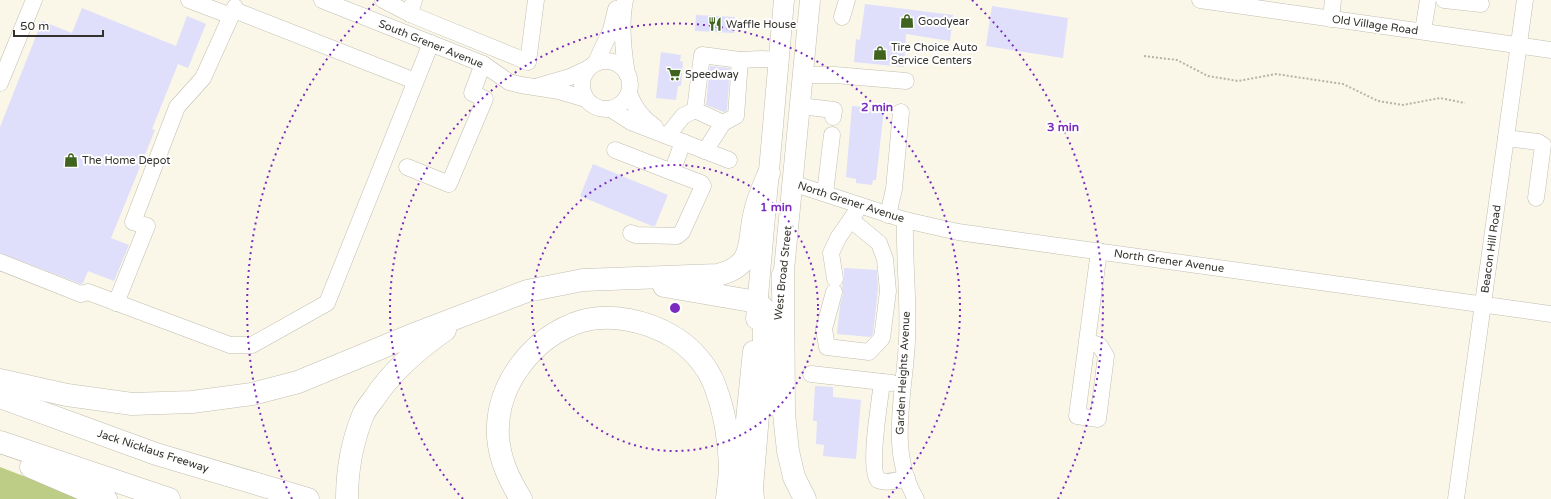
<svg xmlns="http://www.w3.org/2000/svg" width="1551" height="499" viewBox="0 0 1551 499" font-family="'Varela Round',sans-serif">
<rect width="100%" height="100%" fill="#faf7e8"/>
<polygon fill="#bdcd85" points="0,467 83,499 0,499"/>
<g fill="#dfdefb">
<polygon points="865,4 953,15 950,41 906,34 904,67 854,62 856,39 860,40"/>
<polygon points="992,6 1068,18 1063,58 986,46"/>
<polygon points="82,8 176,46 187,16 206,24 188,68 178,64 152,129 155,130 111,238 129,245 114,281 88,271 83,283 81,284 0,253 0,127 42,21 72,33"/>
<polygon points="696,15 735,17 734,33 695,31"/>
<polygon points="661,52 681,55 680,61 683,62 681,86 678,86 676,100 656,98"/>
<polygon points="710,66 730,68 727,110 724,112 706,105"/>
<polygon points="852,106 884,109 876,180 873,180 872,185 856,183 856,179 846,177"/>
<polygon points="593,164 668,195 655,226 652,226 580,196"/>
<polygon points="844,268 877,270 878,289 873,334 870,337 837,334 840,305 843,294 842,288 844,278"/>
<polygon points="815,386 833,387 833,397 861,400 856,459 823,456 824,445 816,444 817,421 813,421"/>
</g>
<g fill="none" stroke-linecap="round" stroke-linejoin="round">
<defs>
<g id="minor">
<polyline points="189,0 231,16 235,7"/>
<polyline points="322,0 483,64 509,82 521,85 559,91 586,99"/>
<polyline points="383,0 410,14 528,62 536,0"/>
<path d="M625 0C620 24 623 50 627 74"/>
<polyline points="1200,0 1551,50"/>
<polyline points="1444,0 1481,4"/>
<polyline points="234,10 415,81"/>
<polyline points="410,14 414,0"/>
<polyline points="842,17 847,0"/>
<polyline points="1331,19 1333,0"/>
<polyline points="1423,31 1428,0"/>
<circle cx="606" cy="85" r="24"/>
<polyline points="596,62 611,30 616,9"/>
<polyline points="803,75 835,75 906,81"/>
<polyline points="0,83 34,0"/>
<polyline points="539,86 570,77 587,69"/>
<path d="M629 93C634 108 642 118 655 127"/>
<polyline points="800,106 834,110 833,117"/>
<polyline points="611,109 631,122 729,160"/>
<polyline points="695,110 723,123 736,116 740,60"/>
<polyline points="668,135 683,116 695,110 702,55 740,60 761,59 779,60"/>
<polyline points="1506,138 1538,142 1543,145 1536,198"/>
<polyline points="615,150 672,172"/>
<polyline points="705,151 723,123"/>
<polyline points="407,167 449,184 485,99 472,93 483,64"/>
<polyline points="792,183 905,220 958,232 1551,314"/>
<polyline points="825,193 832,135"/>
<polyline points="888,215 894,189 901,112"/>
<path d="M905 220C904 260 909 300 907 340 905 393 887 450 916 499"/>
<polyline points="631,233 636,235 677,236 682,232 703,186 701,183 672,172 683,142"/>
<polyline points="0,262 81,294 88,292 230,345 252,345 327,303 431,43"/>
<polyline points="835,279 831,253 838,238 856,212"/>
<polyline points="834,292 824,329 827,347 869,352 882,338 888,291 885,259 879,243 851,220"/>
<polyline points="116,303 147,226 133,222 177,107 203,78 231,16"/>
<polyline points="1087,341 1100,346 1106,356 1098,419 1077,416 1099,251"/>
<polyline points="811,374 892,383"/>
<path d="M882 382C880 401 868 467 878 480 888 484 897 480 907 478"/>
<polyline points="1456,499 1525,0"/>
</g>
<g id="major">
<polyline points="782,291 810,0"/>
<polyline points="756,319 784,0"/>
<polyline points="769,406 776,344"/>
<polyline points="738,499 753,351"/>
</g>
<g id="highway">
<polyline points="783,275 784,414 788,451 794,477 805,499"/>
<polyline points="664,286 757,302 764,309 764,341 752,488 753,499"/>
<path d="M0 380 67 395 132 404 192 402 252 394 298 382 417 333 527 291 583 280 718 275C757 265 747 242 755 211 758 198 764 185 769 173"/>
<polyline points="0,397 156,454 308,499"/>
<polyline points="0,442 169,499"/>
<polyline points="31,467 106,499"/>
<path d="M347 499C347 470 352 442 363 415 365 410 369 405 373 400 392 371 417 350 445 330"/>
<path d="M521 499C509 479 500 461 498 437 495 385 533 336 582 321 611 313 647 321 672 336 691 347 707 365 715 386 724 410 729 439 730 466 730 477 728 488 727 499"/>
</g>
</defs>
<use href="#minor" stroke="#c1beb0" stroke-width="17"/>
<use href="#major" stroke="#c1beb0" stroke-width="21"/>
<use href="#highway" stroke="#c1beb0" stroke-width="23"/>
<polyline stroke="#b5b3a7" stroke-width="2" stroke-dasharray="2 2" stroke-linecap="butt" points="1144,56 1177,60 1208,76 1238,81 1276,74 1343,84 1378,101 1403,105 1440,98 1465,103"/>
<use href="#minor" stroke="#fff" stroke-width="16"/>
<use href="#major" stroke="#fff" stroke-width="20"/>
<use href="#highway" stroke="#fff" stroke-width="22"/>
</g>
<g fill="none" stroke="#7b2cbf" stroke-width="2" stroke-dasharray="2 4">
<circle cx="675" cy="308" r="143"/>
<path d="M463 499A285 285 0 1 1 887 499"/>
<path d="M292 499A428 428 0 0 1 378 0M972 0A428 428 0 0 1 1058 499"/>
</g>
<defs>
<symbol id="shop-bare" viewBox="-9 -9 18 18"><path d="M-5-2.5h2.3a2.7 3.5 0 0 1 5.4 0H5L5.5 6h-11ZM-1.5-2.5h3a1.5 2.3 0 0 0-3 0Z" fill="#3e641e" stroke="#fff" stroke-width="2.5" paint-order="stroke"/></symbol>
<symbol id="restaurant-bare" viewBox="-9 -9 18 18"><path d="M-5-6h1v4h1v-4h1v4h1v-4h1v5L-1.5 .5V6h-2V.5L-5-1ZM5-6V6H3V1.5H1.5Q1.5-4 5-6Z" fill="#3e641e" stroke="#fff" stroke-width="2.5" paint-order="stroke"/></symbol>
<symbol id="supermarket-bare" viewBox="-9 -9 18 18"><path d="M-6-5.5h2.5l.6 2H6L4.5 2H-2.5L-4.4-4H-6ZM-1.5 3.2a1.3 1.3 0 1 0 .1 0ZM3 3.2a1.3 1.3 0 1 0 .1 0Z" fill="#3e641e" stroke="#fff" stroke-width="2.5" paint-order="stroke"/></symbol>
</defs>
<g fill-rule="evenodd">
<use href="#shop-bare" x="897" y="11" width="20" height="20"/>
<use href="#restaurant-bare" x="705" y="14" width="20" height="20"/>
<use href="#shop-bare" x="870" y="43" width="20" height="20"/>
<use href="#supermarket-bare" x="664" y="64" width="20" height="20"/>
<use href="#shop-bare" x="61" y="150" width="20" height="20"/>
</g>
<g text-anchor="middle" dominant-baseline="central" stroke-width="4" stroke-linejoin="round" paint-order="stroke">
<g font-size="11" fill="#33322c" stroke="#fff" text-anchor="start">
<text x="918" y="21">Goodyear</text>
<text x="726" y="24">Waffle House</text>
<text x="891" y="47">Tire Choice Auto<tspan x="891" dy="13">Service Centers</tspan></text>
<text x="685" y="74">Speedway</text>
<text x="82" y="160">The Home Depot</text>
</g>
<g font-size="11" fill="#33322c" stroke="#fff">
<text transform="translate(1375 25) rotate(8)">Old Village Road</text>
<text transform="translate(431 44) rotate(22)">South Grener Avenue</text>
<text transform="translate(851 202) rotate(18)">North Grener Avenue</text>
<text transform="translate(1491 249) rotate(-82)">Beacon Hill Road</text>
<text transform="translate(1169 261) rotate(8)">North Grener Avenue</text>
<text transform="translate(783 273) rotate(-84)">West Broad Street</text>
<text transform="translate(903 373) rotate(-87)">Garden Heights Avenue</text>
<text transform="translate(153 451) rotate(18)">Jack Nicklaus Freeway</text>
</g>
</g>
<circle cx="675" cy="308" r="6" fill="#7b2cbf" stroke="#fff" stroke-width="2"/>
<g font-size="12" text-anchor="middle" font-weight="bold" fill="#7b2cbf" stroke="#fff" stroke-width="4" stroke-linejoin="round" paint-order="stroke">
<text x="877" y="111">2 min</text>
<text x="1063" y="131">3 min</text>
<text x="776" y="211">1 min</text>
</g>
<path d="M14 30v6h89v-6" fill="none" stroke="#33322c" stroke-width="2"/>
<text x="20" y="30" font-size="12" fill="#33322c" stroke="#ffffff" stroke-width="3" paint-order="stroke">50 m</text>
</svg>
